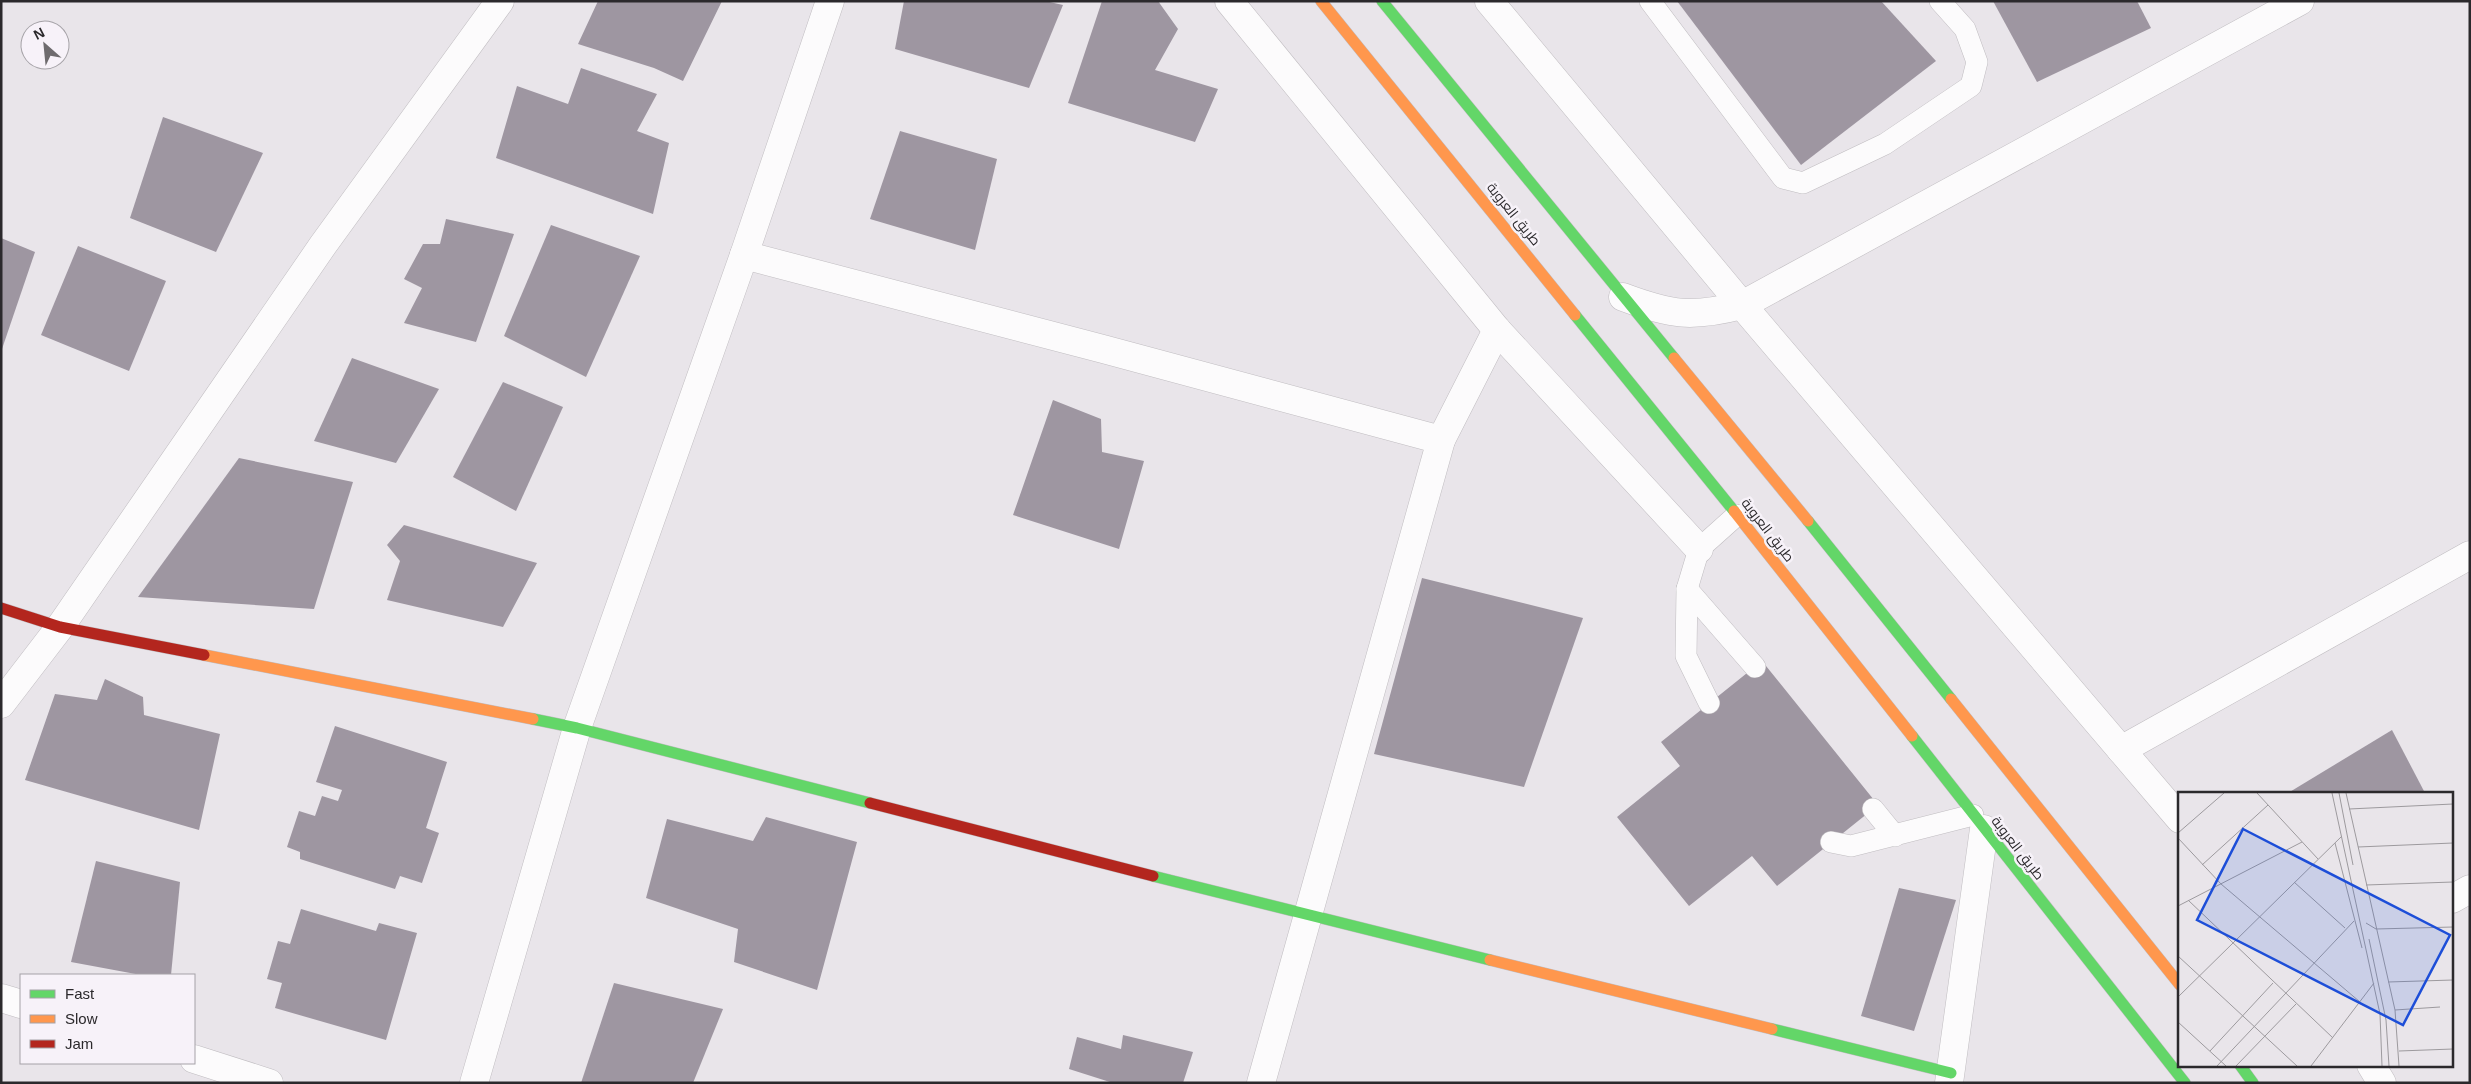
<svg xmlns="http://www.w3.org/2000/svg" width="2471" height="1084" viewBox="0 0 2471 1084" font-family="Arial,Cairo,sans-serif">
<rect width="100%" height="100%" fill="#e9e5ea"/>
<g fill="#9e96a1">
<polygon points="598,1 722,1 683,81 654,68 578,44"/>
<polygon points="904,1 1045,1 1063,5 1029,88 895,49"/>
<polygon points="1102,1 1158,1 1178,29 1155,70 1218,89 1195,142 1068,103"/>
<polygon points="1677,1 1881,1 1936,61 1801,165"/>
<polygon points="1993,1 2137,1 2151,28 2037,82"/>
<polygon points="581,68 657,94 637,131 669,143 653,214 496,158 517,86 568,104"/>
<polygon points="163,117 263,153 216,252 130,218"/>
<polygon points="900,131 997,159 975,250 870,219"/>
<polygon points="446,219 514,234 476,342 404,323 422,288 404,279 423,244 440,244"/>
<polygon points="551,225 640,256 586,377 504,336"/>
<polygon points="1,238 35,252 2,349 1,349"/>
<polygon points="78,246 166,281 129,371 41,335"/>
<polygon points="352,358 439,389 396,463 314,441"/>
<polygon points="503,382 563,407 516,511 453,477"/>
<polygon points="1053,400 1101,419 1102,452 1144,461 1119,549 1013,515"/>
<polygon points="239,458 353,482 314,609 138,597"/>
<polygon points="404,525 537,563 503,627 387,600 400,561 387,545"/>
<polygon points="1422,578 1583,618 1524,787 1374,754"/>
<polygon points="1762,661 1878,805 1777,886 1752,856 1689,906 1617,817 1680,766 1661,742"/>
<polygon points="105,679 143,697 144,715 220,734 199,830 25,780 55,694 97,700"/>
<polygon points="335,726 447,762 426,828 439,833 422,883 400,876 395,889 300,859 300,852 287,847 299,811 315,816 322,796 338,801 342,790 316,782"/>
<polygon points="2392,730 2425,793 2288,793"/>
<polygon points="766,817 857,842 817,990 734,962 738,929 646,898 667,819 753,841"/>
<polygon points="96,861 180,882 171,975 141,975 71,962"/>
<polygon points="1899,888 1956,900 1914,1031 1861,1016"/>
<polygon points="301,909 376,931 379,923 417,933 386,1040 275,1008 282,983 267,979 278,941 290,944"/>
<polygon points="614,983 723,1009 693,1083 581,1083"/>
<polygon points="1123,1035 1193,1052 1183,1083 1113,1083 1069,1069 1077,1037 1121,1049"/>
</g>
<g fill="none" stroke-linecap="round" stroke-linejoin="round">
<defs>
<g id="lane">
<polyline points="1650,1 1783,178 1803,183 1885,144 1971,86 1977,62 1965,29 1940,1"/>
<polyline points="1687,589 1755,667"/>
<polyline points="1709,703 1686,656 1687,589 1699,549 1737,515"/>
<polyline points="1873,809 1895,836"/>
<polyline points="1831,842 1851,846 1973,815"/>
</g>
<g id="street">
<polyline points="1229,1 1497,330 1699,549"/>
<polyline points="1489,1 1742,305 2180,819"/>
<polyline points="744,255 1103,349 1441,440"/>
<path d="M1623 297C1671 315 1692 318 1742 305L2300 1"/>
<polyline points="1,704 60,627 323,245 500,1"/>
<polyline points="2121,750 2470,555"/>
<polyline points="2452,899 2470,889"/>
<polyline points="1,998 21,1004"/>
<polyline points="194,1059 269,1083"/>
<polyline points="2371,1065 2382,1083"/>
<polyline points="474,1083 577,728 744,255 830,1"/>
<polyline points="1261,1083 1441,440 1497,330"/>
<polyline points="1949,1083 1984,829"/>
</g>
<g id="fast">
<polyline points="1382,1 1674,358"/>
<polyline points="1575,315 1734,511"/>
<polyline points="1808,521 1951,699"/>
<polyline points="533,719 577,728 870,803"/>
<polyline points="1912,736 2185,1083"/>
<polyline points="1153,876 1490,960"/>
<polyline points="1772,1029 1951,1073"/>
<polyline points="2240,1065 2253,1083"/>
</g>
<g id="slow">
<polyline points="1321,1 1575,315"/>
<polyline points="1674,358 1808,521"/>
<polyline points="1734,511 1912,736"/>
<polyline points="204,655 533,719"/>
<polyline points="1951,699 2180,985"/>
<polyline points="1490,960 1772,1029"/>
</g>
<g id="jam">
<polyline points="1,608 60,627 204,655"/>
<polyline points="870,803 1153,876"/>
</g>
</defs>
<use href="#lane" stroke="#c0bdc1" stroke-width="22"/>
<use href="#street" stroke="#c0bdc1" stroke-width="29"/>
<use href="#fast" stroke="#c0bdc1" stroke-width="12"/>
<use href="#slow" stroke="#c0bdc1" stroke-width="12"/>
<use href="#jam" stroke="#c0bdc1" stroke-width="12"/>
<use href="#lane" stroke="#fcfbfc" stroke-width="21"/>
<use href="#street" stroke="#fcfbfc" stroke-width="28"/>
<use href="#fast" stroke="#63d668" stroke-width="11"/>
<use href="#slow" stroke="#ff974d" stroke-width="11"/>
<use href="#jam" stroke="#b3261e" stroke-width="11"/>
</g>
<g text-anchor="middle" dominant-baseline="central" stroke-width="5" stroke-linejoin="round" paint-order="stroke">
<g font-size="14" fill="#2b292c" stroke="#f7f2f9">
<text transform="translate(1514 214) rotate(51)">طريق العروبة</text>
<text transform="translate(1768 530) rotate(52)">طريق العروبة</text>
<text transform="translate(2018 848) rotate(52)">طريق العروبة</text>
</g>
</g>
<g transform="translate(2178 792)">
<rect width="275" height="275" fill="#e9e5ea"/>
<path fill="none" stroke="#9d9a9e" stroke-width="1" d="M79 1 140 67M154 1 202 222 204 274M161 1 175 73M168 1 217 218 221 274M171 17 275 12M0 41 46 1M0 46 43 92 182 210M157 51 184 156M180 55 275 51M24 73 90 13M116 90 167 136M188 93 275 90M10 108 155 246M0 114 124 50M188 131 198 137 275 135M191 147 208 228 211 274M0 164 119 274M210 190 275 188M0 205 164 44M217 218 262 215M0 230 48 274M32 259 95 191M221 259 275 257M39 274 176 129M58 274 118 212M133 274 196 191"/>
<path fill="#1d4ed8" fill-opacity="0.15" stroke="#1d4ed8" stroke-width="2.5" d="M65 37 272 143 225 233 19 128Z"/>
<rect width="275" height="275" fill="none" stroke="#2b292c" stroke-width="2.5"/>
</g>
<rect width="2471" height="1084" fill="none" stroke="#2b292c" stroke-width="5"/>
<rect x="20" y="974" width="175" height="90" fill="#f7f2f9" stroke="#a5a2a7"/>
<rect x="30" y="990" width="25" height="8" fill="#63d668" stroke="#a5a2a7"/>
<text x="65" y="999" font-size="15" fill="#2b292c">Fast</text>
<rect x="30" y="1015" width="25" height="8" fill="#ff974d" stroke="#a5a2a7"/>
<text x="65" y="1024" font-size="15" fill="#2b292c">Slow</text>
<rect x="30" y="1040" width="25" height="8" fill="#b3261e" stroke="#a5a2a7"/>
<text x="65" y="1049" font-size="15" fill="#2b292c">Jam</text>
<g transform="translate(45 45) rotate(333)"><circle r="24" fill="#f7f2f9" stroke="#a5a2a7"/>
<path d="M0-4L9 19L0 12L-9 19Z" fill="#6e6b6e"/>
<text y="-8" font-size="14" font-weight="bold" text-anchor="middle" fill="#2b292c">N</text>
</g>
</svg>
